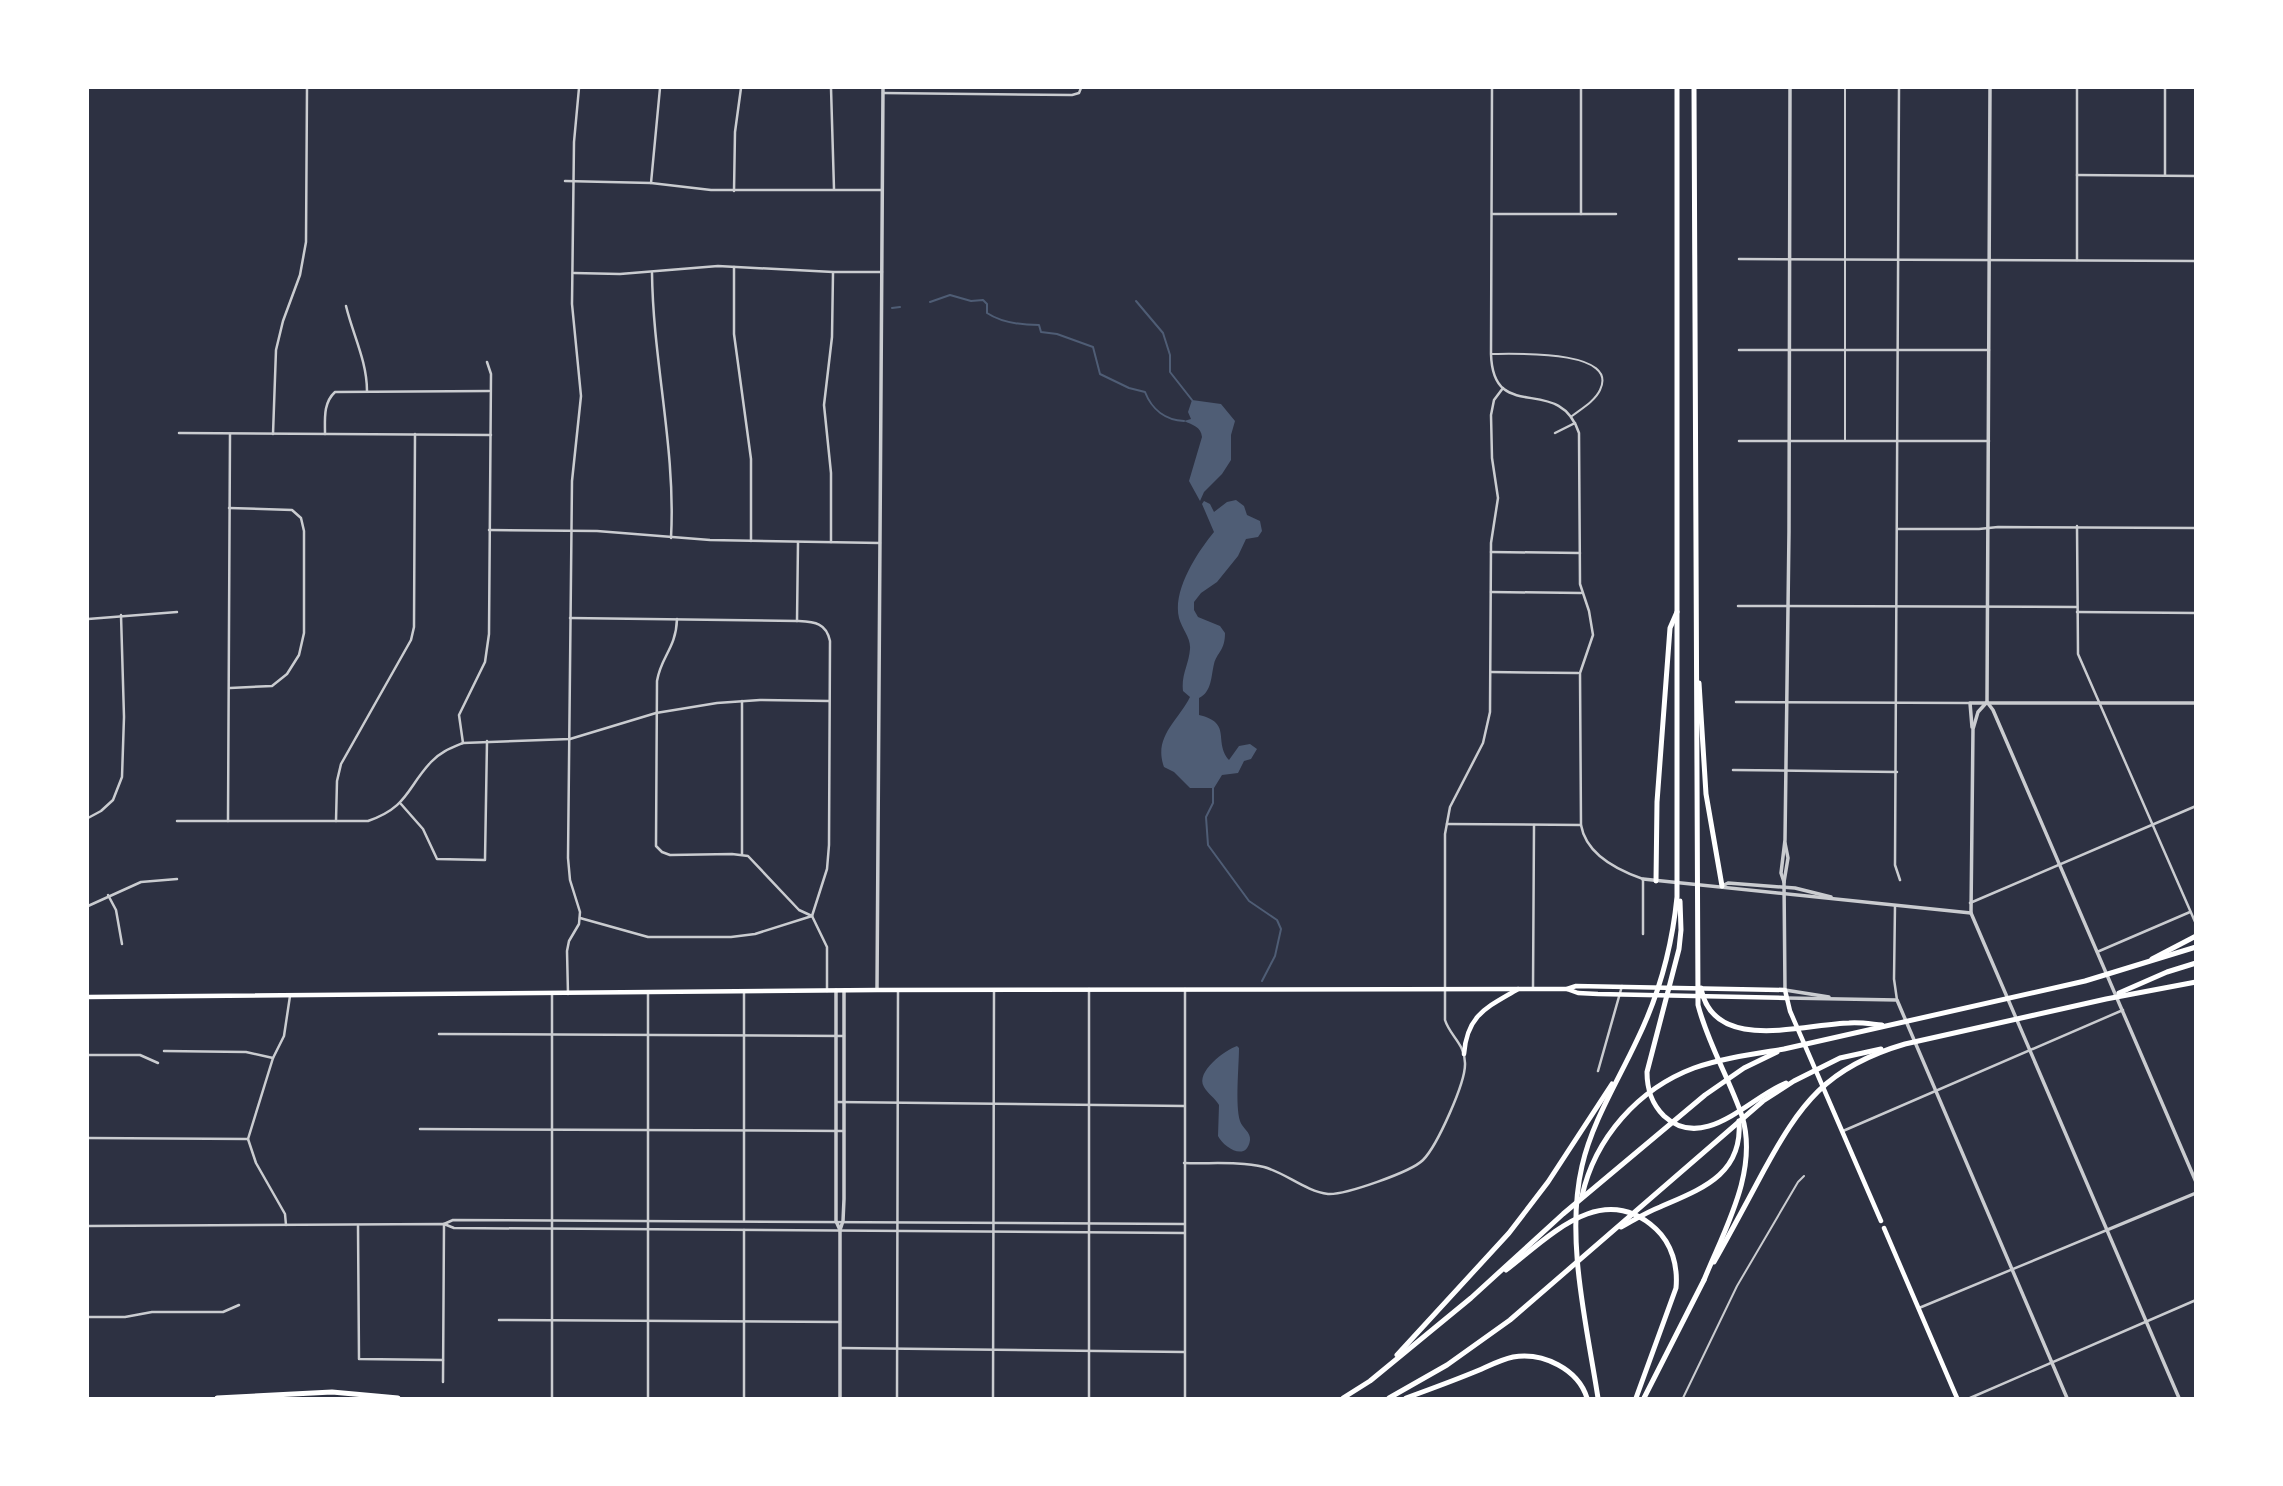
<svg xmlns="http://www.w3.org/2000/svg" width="2283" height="1486" viewBox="0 0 2283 1486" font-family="Karla,sans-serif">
<rect width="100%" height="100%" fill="#2d3142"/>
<g fill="#4f5d75">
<path d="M1192 400 1221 404 1235 421 1231 435V460L1222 474 1204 492 1200 501 1189 481 1202 437C1201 427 1193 425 1184 421L1191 419 1188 412Z"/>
<path d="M1236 500 1244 506 1247 515 1260 521 1262 531 1258 537 1246 539 1238 556 1217 582 1201 593 1194 602V610L1198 617 1220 626 1225 633C1225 651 1217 652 1214 664 1211 676 1212 692 1199 698V715C1233 723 1213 741 1229 760L1239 746 1250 744 1257 749 1251 759 1244 761 1238 773 1222 775 1214 788H1190L1174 772 1164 767C1153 737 1178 721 1190 697L1183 691C1181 675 1189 664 1190 649 1191 638 1182 629 1179 618 1172 590 1199 550 1214 532L1202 504 1204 501 1210 504 1214 512 1227 502Z"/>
<path d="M1237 1046 1239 1048C1239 1066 1235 1105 1240 1121 1242 1128 1251 1132 1250 1140 1247 1162 1224 1148 1218 1136L1219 1105C1215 1098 1208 1094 1204 1087 1195 1072 1225 1050 1237 1046Z"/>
</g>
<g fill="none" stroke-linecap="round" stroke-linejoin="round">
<g stroke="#4f5d75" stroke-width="2">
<polyline points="1136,301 1163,333 1170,355 1170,372 1192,400"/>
<path d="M930 302 950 295 971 301 983 300 987 304V313C1002 323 1021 325 1039 325L1041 332 1057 334 1093 347 1100 374 1129 388 1145 392C1152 410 1166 420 1184 421"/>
<polyline points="892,308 900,307"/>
<polyline points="1213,788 1213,803 1206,817 1208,845 1249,901 1277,920 1281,929 1275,956 1262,981"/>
</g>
<g stroke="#caccd0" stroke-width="2">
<path d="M1491 354C1512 354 1620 349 1600 390 1595 401 1581 409 1572 416"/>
<polyline points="1845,440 1845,88"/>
<polyline points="1683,1398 1737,1286 1798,1182 1804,1176"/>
</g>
<g stroke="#caccd0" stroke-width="2.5">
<polyline points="831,88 834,189"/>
<path d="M1492 88 1491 354C1493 426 1559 372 1579 433L1580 584 1589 611 1593 635 1580 673 1581 825C1586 854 1617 870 1643 879V934"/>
<polyline points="1899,88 1895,865 1900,880"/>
<polyline points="883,93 1072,95 1079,93 1081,88"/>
<polyline points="2077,175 2196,176"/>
<polyline points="2165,175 2165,88"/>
<polyline points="565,181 651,183 711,190 882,190"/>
<polyline points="651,183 660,88"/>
<polyline points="734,191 735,132 741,88"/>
<polyline points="1492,214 1616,214"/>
<polyline points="1581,214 1581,88"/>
<polyline points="1739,259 2196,261"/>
<polyline points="2077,260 2077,88"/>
<polyline points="734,267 734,334 751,459 751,541"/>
<polyline points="574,273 620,274 718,266 833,272 882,272"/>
<path d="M652 273C653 362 676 449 671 538"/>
<path d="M346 306C353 335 367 361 367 391"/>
<polyline points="1739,350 1989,350"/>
<polyline points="179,433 491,435"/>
<polyline points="1555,433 1575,423"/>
<polyline points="273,434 276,350 283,321 300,275 306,242 307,88"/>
<path d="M325 434C325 419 323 403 335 392L489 391"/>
<polyline points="1739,441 1989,441"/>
<polyline points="229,508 292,510 301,518 304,531 304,633 299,655 287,674 272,686 230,688"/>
<polyline points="2077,526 2078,654 2196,924"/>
<polyline points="1898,529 1979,529 1998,527 2196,528"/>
<polyline points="489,530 597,531 710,540 880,543"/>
<polyline points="831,542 831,473 824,405 832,337 833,273"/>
<polyline points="1491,552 1580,553"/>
<polyline points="1491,592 1581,593"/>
<polyline points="1738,606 2077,607"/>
<polyline points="2077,612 2196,613"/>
<path d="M570 618 797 621C814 622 826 622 830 641L829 845 827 869 812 916 827 947V991"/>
<polyline points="88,619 177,612"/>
<path d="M677 619C676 649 661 656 657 681L656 846 662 852 670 855 732 854 748 856 799 910 812 916"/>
<polyline points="797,621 798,542"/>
<polyline points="1491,672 1578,673"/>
<polyline points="1736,702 1970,703"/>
<polyline points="463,743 459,715 485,662 489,634 491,374 487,362"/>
<polyline points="1733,770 1897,772"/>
<polyline points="401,804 423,829 437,859 485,860 487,741"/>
<polyline points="88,818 101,811 113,800 122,777 124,717 121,615"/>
<path d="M177 821H368C408 807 406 789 431 762 440 752 451 748 463 743L570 739 656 713 717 703 760 700 829 701"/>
<polyline points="228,821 230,434"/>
<polyline points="336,821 337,781 341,764 411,640 414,627 415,434"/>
<polyline points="1447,824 1581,825"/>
<polyline points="742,854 742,701"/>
<polyline points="108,895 116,910 122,944"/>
<polyline points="1970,903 2196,806"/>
<polyline points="88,906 141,882 177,879"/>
<polyline points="1895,906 1894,979 1897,1000"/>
<polyline points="580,918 648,937 731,937 755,934 812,916"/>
<polyline points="2097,952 2190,912"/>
<polyline points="1533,988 1534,825"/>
<polyline points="648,993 648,1398"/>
<polyline points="568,994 567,951 569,941 579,924 580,912 570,880 568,858 572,481 581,396 572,304 574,142 579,88"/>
<polyline points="439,1034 844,1036"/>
<polyline points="164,1051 246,1052 273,1058"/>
<polyline points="88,1055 140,1055 158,1063"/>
<polyline points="1598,1071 1622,986"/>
<polyline points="837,1102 1184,1106"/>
<polyline points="420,1129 844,1131"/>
<polyline points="1843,1131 2123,1010"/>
<polyline points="88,1138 248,1139"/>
<path d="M1184 1163C1210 1164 1239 1161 1264 1167 1286 1173 1305 1191 1328 1194 1345 1195 1411 1172 1423 1160 1437 1146 1466 1082 1465 1063 1465 1044 1450 1036 1445 1020V834L1450 807 1483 743 1490 712 1491 543 1498 498 1492 458 1491 415 1494 400 1503 388"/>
<polyline points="744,1220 744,993"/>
<polyline points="444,1224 453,1220 1184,1224"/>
<polyline points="286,1225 285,1214 256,1163 248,1139 273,1058 284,1036 290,996"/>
<polyline points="88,1226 444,1224 454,1228 1184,1233"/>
<polyline points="358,1226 359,1359 443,1360"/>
<polyline points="744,1230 744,1398"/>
<polyline points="1919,1308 2107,1230"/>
<polyline points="88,1317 125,1317 152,1312 223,1312 239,1305"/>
<polyline points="499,1320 840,1322"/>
<polyline points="841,1348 1184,1352"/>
<polyline points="443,1382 444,1224"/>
<polyline points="552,1398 552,994"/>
<polyline points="897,1398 898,990"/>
<polyline points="993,1398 994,990"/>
<polyline points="1089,1398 1089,989"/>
<polyline points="1185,1398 1185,989"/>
<polyline points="1970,1398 2196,1300"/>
</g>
<g stroke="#caccd0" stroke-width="3.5">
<polyline points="1990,88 1987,702 1993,710 2196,1182"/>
<polyline points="1987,702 1978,712 1973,729 1971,913 2179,1398"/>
<polyline points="1972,727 1970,703 2196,703"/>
<polyline points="1785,843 1788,858 1784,882 1785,990 1829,997"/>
<polyline points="1643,879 1971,913"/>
<polyline points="1784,882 1781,873 1785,840 1789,531 1790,88"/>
<polyline points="1722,886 1728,883 1795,888 1831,897"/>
<polyline points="836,990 836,1221 840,1230"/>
<polyline points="877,990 883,88"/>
<polyline points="1786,998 1897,1000 2067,1398"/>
<polyline points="2107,1230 2196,1193"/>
<polyline points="840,1398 840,1230 843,1221 844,1199 844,990"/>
</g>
<g stroke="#fff" stroke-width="4.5">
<polyline points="1567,989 1578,993 1598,994 1786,998"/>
<polyline points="88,997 877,990 1567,989 1576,986 1785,990 1790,1011 1881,1221"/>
<path d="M1464 1054C1467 1014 1488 1007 1518 989"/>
<polyline points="1884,1228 1957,1398"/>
</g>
<g stroke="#fff" stroke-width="5">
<path d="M1694 88 1698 1005C1708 1044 1729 1078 1742 1116 1759 1171 1724 1230 1704 1280"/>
<polyline points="1699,683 1706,794 1722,886"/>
<polyline points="1656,881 1657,802 1670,628 1677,612"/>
<path d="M1680 901 1681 930 1679 949 1647 1072C1647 1089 1651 1103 1664 1116 1704 1153 1750 1097 1786 1083"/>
<polyline points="2152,959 2196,936"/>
<path d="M1701 988C1713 1054 1804 1024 1849 1023 1860 1022 1871 1024 1882 1025"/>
<polyline points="2119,993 2167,972 2196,963"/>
<path d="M1582 1196C1595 1138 1638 1089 1694 1068 1723 1058 1754 1054 1784 1049L2085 981 2196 947"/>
<path d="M1621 1227C1634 1220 1647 1212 1660 1207 1701 1189 1743 1175 1739 1121"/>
<path d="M1714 1262C1731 1232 1747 1202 1763 1172 1800 1104 1826 1067 1905 1044L2106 999 2196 982"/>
<path d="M1506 1270C1549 1237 1602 1179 1656 1229 1672 1244 1678 1266 1676 1288L1636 1398"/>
<polyline points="1397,1355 1509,1233 1548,1182 1612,1084"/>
<polyline points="217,1398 332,1392 398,1398"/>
<polyline points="1343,1398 1370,1381 1471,1298 1563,1214 1705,1095 1744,1068 1777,1052"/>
<polyline points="1389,1398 1447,1365 1510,1320 1763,1101 1794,1081 1840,1058 1881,1049"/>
<path d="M1406 1398C1428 1390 1450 1382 1472 1373 1485 1368 1499 1360 1513 1357 1543 1352 1578 1369 1587 1398"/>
<path d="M1598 1398C1587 1326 1565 1239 1582 1166 1592 1122 1618 1081 1637 1040 1659 995 1672 947 1677 897V88"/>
<polyline points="1644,1398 1704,1280"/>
</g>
</g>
<rect width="2283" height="1486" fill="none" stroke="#ffffff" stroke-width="178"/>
</svg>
